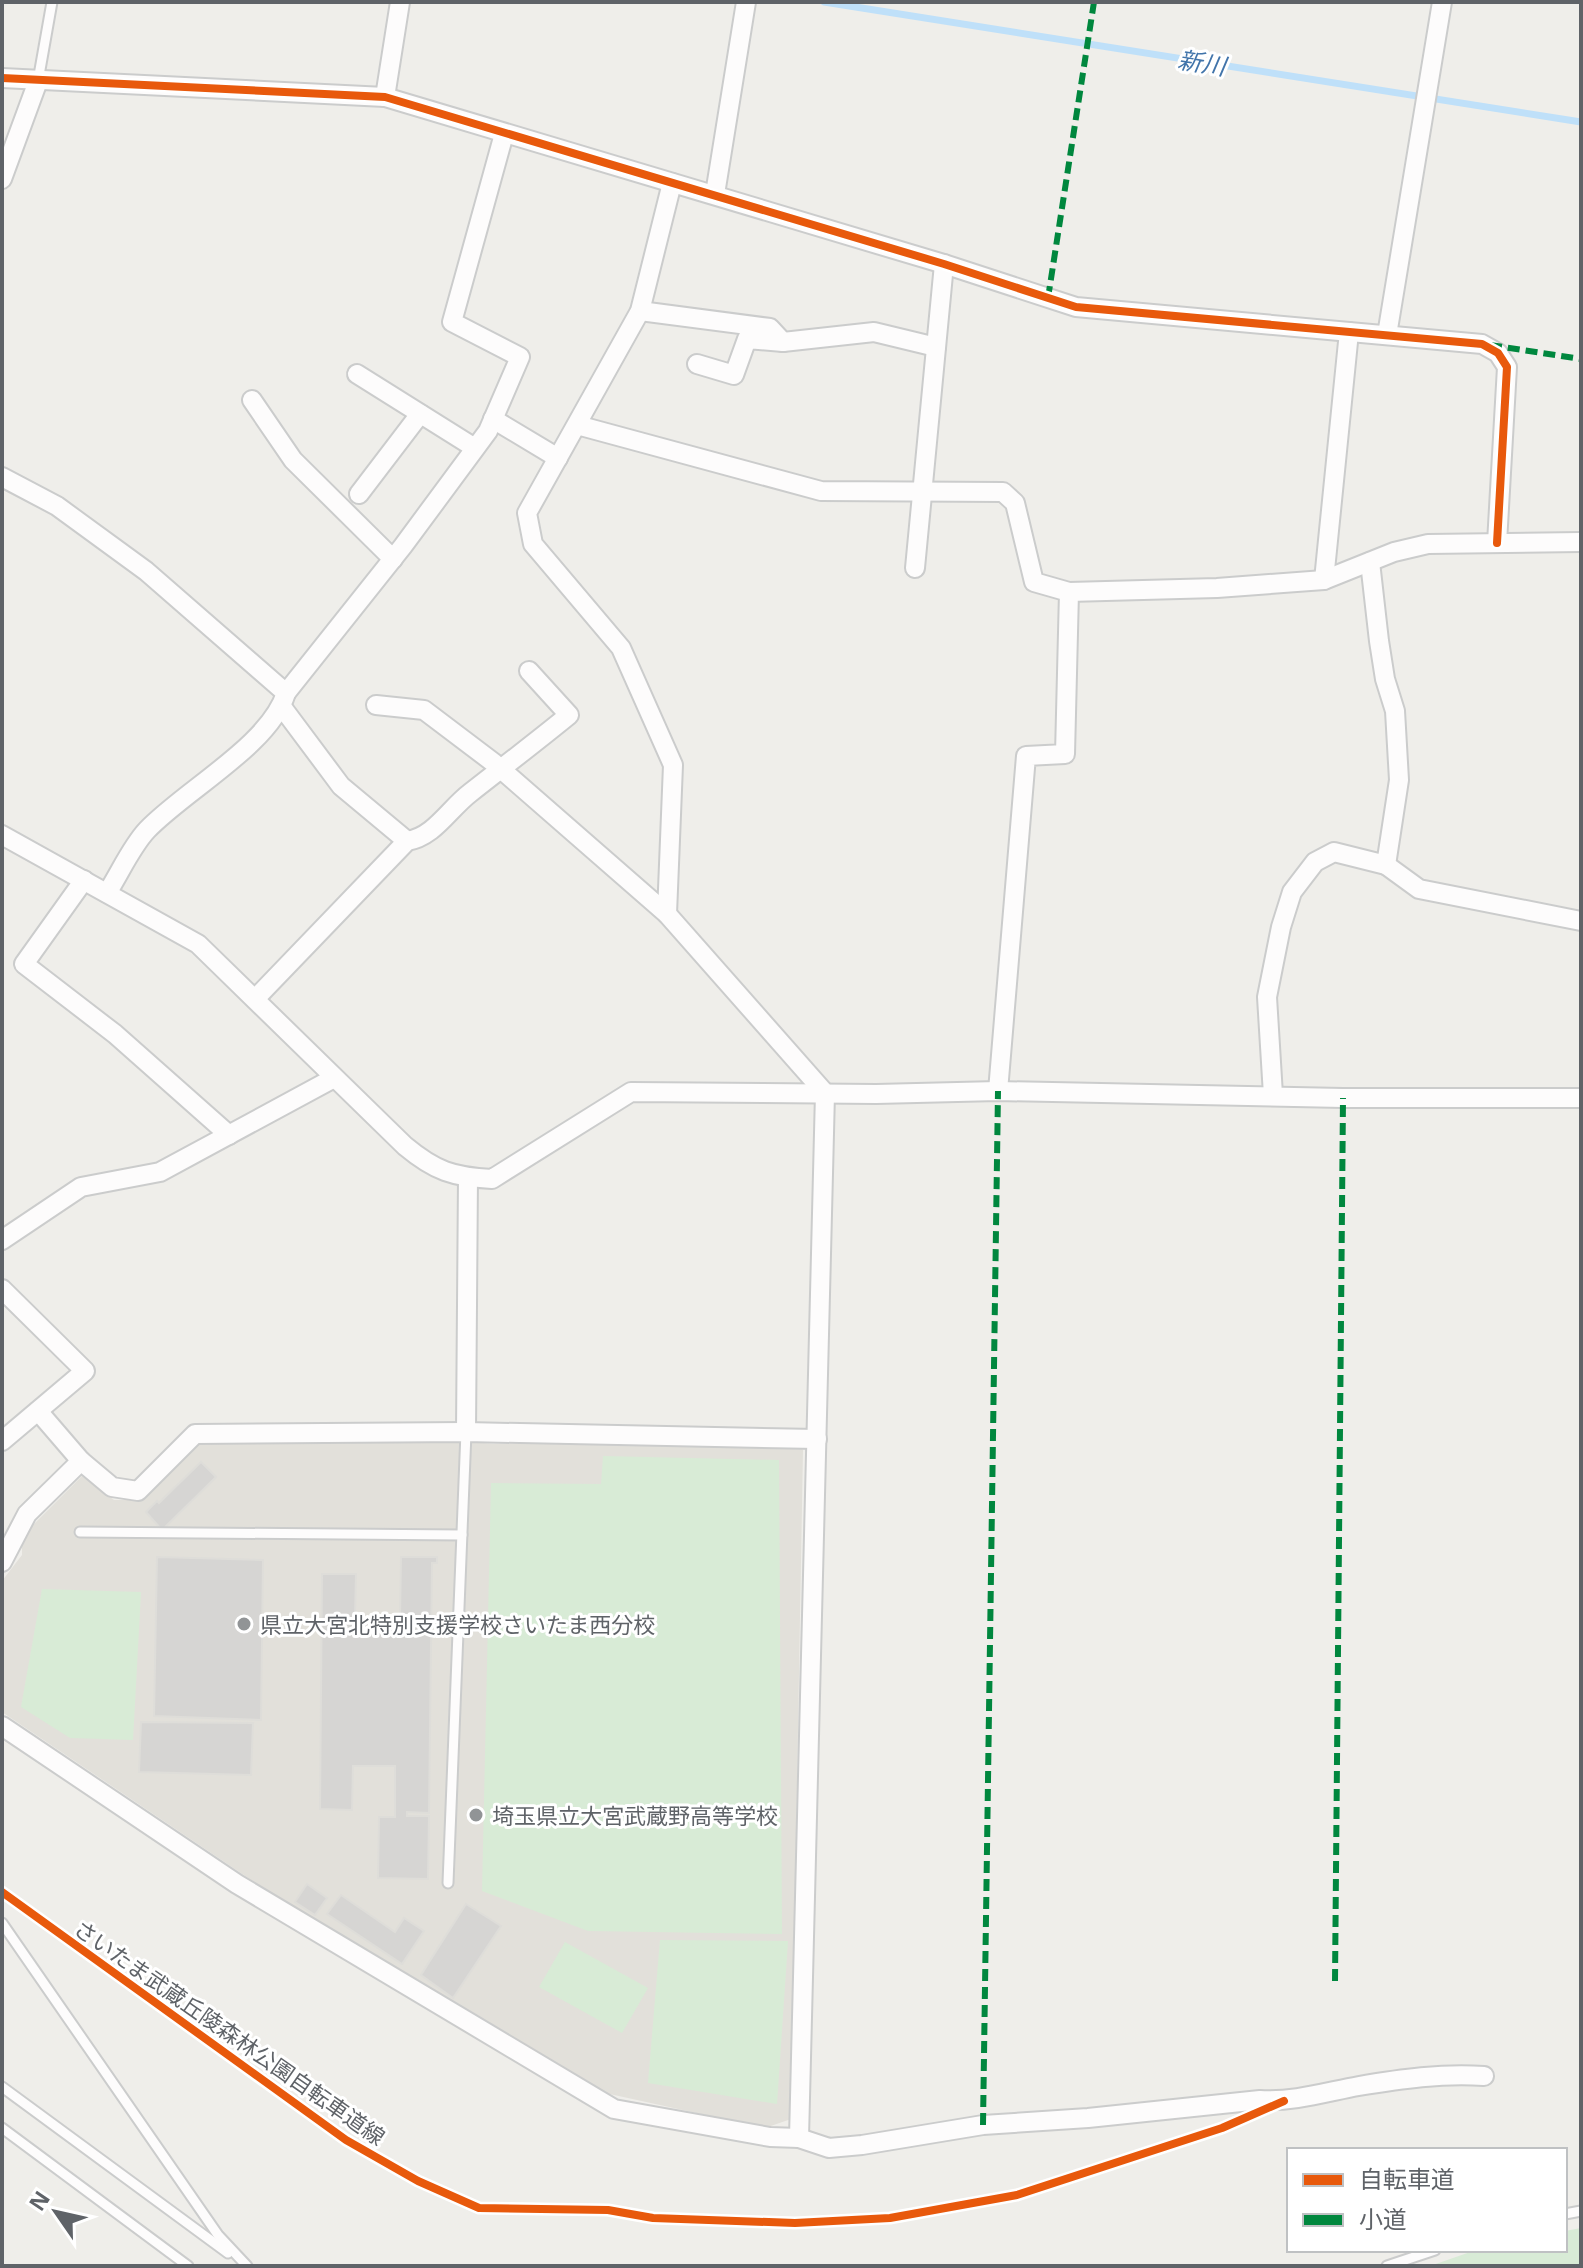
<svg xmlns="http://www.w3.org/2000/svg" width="1583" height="2268" viewBox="0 0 1583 2268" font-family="'Noto Sans','Noto Sans JP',sans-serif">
<rect width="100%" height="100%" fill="#efeeea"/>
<polygon fill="#e2e0da" points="199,1439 444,1439 493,1444 796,1444 803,1450 791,2119 765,2128 605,2093 309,1919 2,1712 2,1581 22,1555 22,1536 82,1476 114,1500 142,1500"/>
<g fill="#d8ebd6">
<polygon points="603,1456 779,1460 782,1934 588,1931 482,1891 491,1483 601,1484"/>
<polygon points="42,1589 141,1592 133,1740 70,1738 21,1707"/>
<polygon points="660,1940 788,1941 777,2104 648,2083"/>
<polygon points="565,1942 648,1988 622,2033 539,1987"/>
<polygon points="1581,2228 1581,2266 1430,2266 1476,2250 1565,2250 1565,2231"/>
</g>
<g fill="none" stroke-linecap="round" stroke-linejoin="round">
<polyline stroke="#bfe0f9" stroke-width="7" points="824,2 1581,122"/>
</g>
<g fill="#d6d5d3" stroke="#deddd9" stroke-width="2">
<polygon points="201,1462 216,1477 162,1530 146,1512 157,1501 159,1503"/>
<polygon points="157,1557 263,1560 261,1720 154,1716"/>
<polygon points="401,1557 437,1557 437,1563 432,1563 429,1813 407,1812 407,1816 429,1816 428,1879 378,1878 379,1817 395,1817 395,1766 353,1766 352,1810 320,1809 322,1574 356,1574 355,1617 400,1618"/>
<polygon points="141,1722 253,1723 251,1775 139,1772"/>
<polygon points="307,1884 327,1898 315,1915 295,1902"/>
<polygon points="341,1895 395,1932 404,1918 424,1931 402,1964 327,1914"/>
<polygon points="466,1904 501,1926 453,1998 421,1975"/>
</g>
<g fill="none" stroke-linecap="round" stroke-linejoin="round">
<defs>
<g id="lane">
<polyline points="38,81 52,2"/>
<polyline points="80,1532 462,1535"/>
<polyline points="448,1883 466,1432"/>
<polyline points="2,1923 218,2235 247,2266"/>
<polyline points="2,2087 228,2253"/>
<polyline points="2,2128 188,2266"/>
<polyline points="1565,2214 1581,2211"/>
<polyline points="1387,2266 1435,2250"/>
</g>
<g id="street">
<polyline points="2,78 385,97 944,264 1076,307 1482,344 1498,353 1507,367 1497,543"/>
<polyline points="385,97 400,2"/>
<polyline points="2,179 38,81"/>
<polyline points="715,194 746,2"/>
<polyline points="640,311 770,328 783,342 874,332 936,347"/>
<polyline points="1387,335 1442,2"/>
<polyline points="697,364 734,375 747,339 783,342"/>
<polyline points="357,374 475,448"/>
<polyline points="252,400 293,460 393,559"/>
<polyline points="493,419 558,458"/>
<polyline points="577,425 821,491 1003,492 1015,503 1034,582 1069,592 1065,754 1026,756 998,1091"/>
<path d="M2 477 57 506 146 571 286 693C270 745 185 790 147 830 131 847 120 873 107 893"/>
<polyline points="359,494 420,414"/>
<polyline points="915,568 944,264"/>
<polyline points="1324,580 1349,332"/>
<polyline points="1069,592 1217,588 1324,580 1394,552 1428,544 1581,542"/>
<polyline points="286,693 403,546 488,431 520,357 452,322 504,134"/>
<polyline points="376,705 424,710 494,763 667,914 825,1093 799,2138"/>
<polyline points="282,707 341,786 407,841"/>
<path d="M2 835 198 944 405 1146C435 1171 453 1177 492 1179L631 1092 876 1094 998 1091 1343 1098H1581"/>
<polyline points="1386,865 1419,889 1581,921"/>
<polyline points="84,880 24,964 115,1034 229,1135"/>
<polyline points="667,914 673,765 621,648 533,544 527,513 640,311 672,183"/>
<path d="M255 999 407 841C434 837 449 809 470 793 503 767 536 742 569 715L529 671"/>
<polyline points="1273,1095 1267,997 1281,927 1292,892 1315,862 1334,852 1386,865 1399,780 1395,711 1385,679 1379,641 1370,562"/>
<polyline points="2,1240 81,1187 160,1172 334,1078"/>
<polyline points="2,1289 85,1371 2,1441"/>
<polyline points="466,1432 468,1177"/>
<polyline points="81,1461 112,1487 138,1491 195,1434 466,1432 817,1439"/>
<polyline points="2,1562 27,1514 81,1461 38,1411"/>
<path d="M2 1726 237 1884 614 2109 770 2137 799 2138 829 2148 862 2145 983 2125 1088 2118 1260 2100C1294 2102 1326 2092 1359 2086 1401 2079 1442 2073 1484 2076"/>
</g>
</defs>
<use href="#lane" stroke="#cbcccc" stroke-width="13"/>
<use href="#street" stroke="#cbcccc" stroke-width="22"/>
<use href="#lane" stroke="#fdfcfc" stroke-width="9"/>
<use href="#street" stroke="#fdfcfc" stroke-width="18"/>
<g stroke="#00873e" stroke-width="6" stroke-dasharray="12 6" stroke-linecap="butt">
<polyline points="1048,298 1094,2"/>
<polyline points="1490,345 1581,359"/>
<polyline points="1335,1981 1343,1098"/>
<polyline points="983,2125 998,1091"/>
</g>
<defs>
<g id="cycleway">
<polyline points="2,78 385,97 944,264 1076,307 1482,344 1498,353 1507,367 1497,543"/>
<polyline points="2,1892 346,2140 418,2181 479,2208 608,2210 653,2218 795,2223 890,2218 1017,2195 1222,2128 1284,2101"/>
</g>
</defs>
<use href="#cycleway" stroke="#fff" stroke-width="13"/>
<use href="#cycleway" stroke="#e8590c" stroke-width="8"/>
</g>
<g fill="#919496" stroke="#fff" stroke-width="3">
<circle cx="244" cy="1624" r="8"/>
<circle cx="476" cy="1815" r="8"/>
</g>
<g text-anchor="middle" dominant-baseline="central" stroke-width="6" stroke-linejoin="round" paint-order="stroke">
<g font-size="22" fill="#5f6368" stroke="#fff" text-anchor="start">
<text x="260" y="1624">県立大宮北特別支援学校さいたま西分校</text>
<text x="492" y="1815">埼玉県立大宮武蔵野高等学校</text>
</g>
<g font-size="22" fill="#5f6368" stroke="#fff">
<text transform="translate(230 2032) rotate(35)">さいたま武蔵丘陵森林公園自転車道線</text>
</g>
<g font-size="24" font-style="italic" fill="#4174aa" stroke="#fff">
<text transform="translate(1202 62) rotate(9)">新川</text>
</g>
</g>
<rect width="1583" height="2268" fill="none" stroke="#5f6368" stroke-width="8"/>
<rect x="1287" y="2148" width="280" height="104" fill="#ffffff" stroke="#bfc1c3" stroke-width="2"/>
<rect x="1303" y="2174" width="40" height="12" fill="#e8590c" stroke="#bfc1c3" stroke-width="2"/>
<text x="1359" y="2188" font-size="24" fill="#5f6368">自転車道</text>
<rect x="1303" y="2214" width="40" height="12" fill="#00873e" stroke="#bfc1c3" stroke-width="2"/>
<text x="1359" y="2228" font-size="24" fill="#5f6368">小道</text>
<g transform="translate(56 2212) rotate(304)" stroke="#ffffff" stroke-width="6" paint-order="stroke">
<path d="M0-6L14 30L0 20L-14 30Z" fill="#5f6368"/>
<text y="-12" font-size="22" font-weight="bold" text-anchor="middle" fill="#5f6368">N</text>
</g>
</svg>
